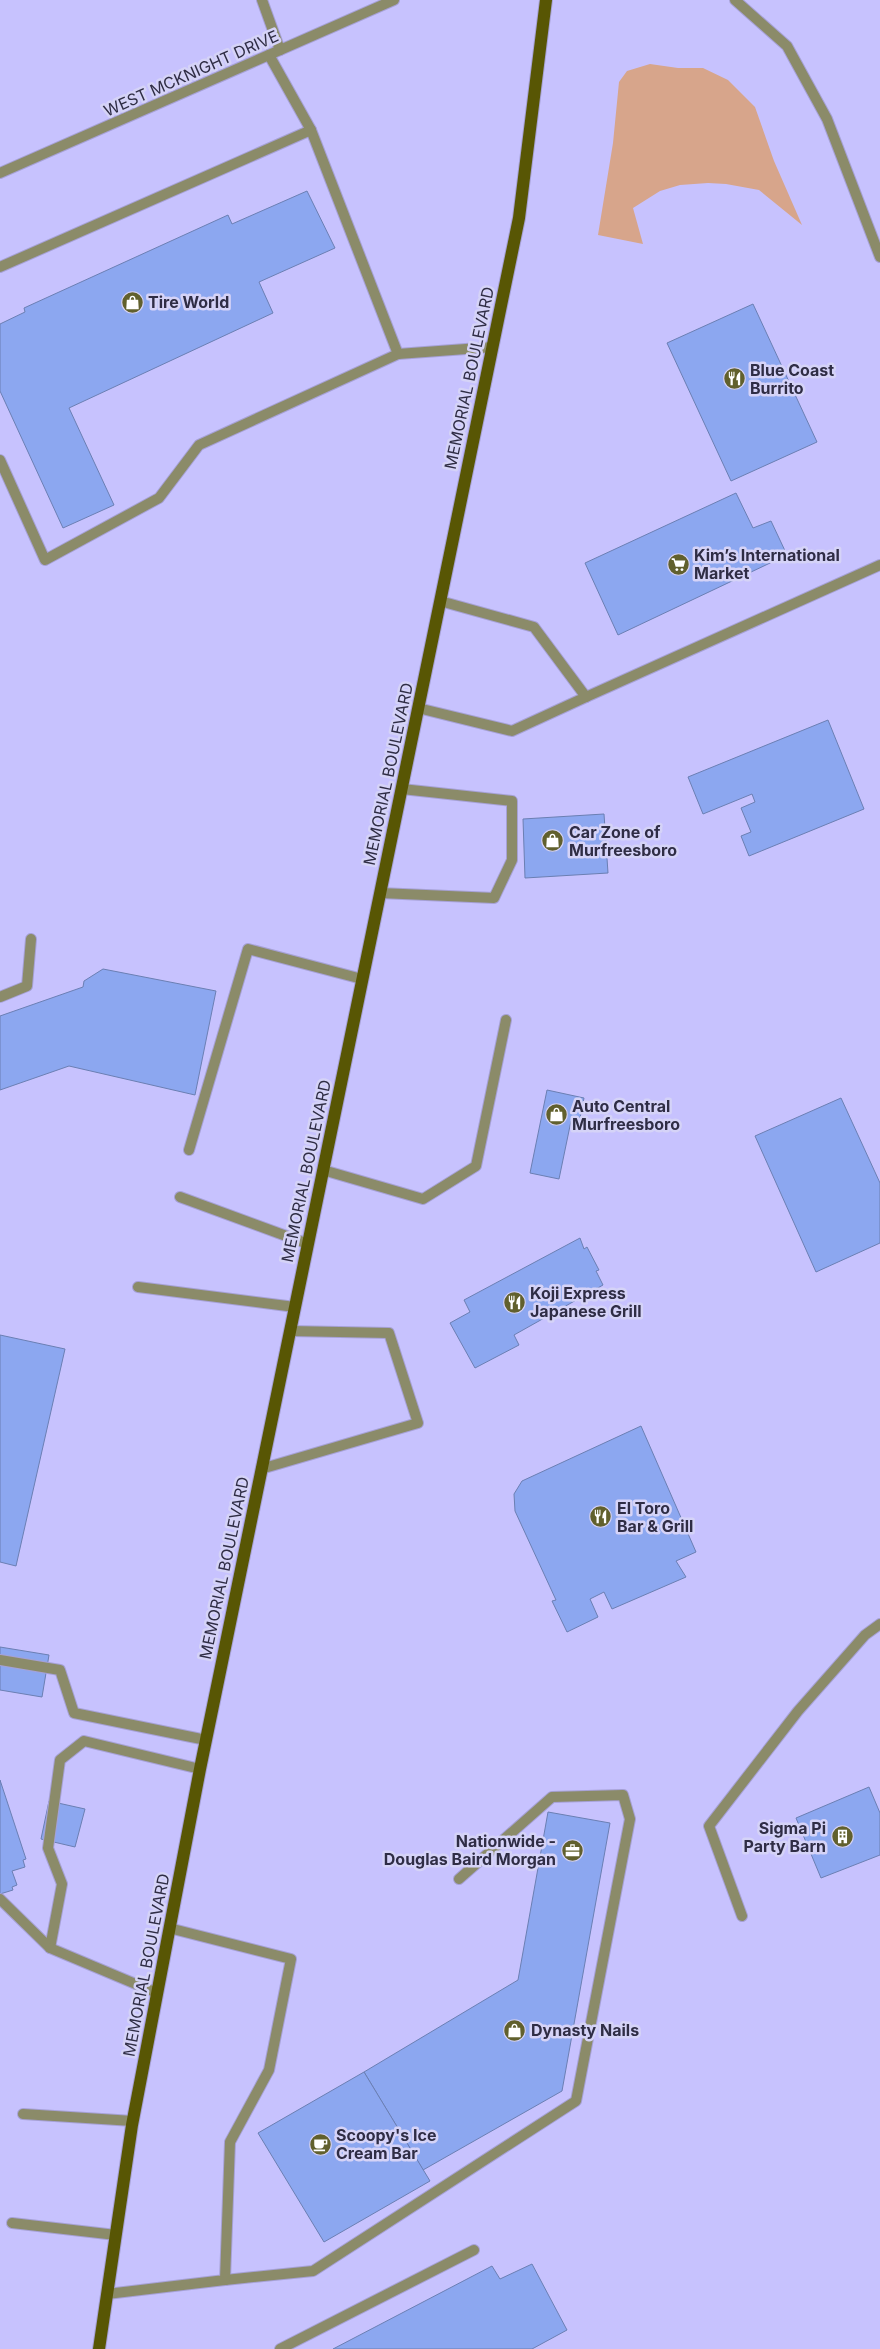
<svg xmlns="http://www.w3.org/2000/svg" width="880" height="2349" viewBox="0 0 880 2349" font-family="Inter,sans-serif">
<rect width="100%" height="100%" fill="#c7c2fe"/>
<polygon fill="#d7a58b" points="650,64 678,68 703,68 728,80 755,107 774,161 802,225 759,190 726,184 708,183 680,185 660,191 633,208 643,244 598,235 613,143 619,82 627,71"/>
<g fill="#8ca7f0" stroke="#6b7fb3">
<polygon points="307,191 335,248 259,282 273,313 69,408 114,505 63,528 0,391 0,324 25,312 24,308 228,215 232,224"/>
<polygon points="753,304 817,442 731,481 667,343"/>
<polygon points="736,493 753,528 771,521 787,555 618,635 585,563"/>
<polygon points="828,720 864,809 749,856 741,836 751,832 741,808 755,802 752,794 703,814 688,777"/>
<polygon points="604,814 608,873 525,878 523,819"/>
<polygon points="103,969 216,991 195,1095 69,1066 0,1090 0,1016 83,987 84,981"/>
<polygon points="547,1090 584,1098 579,1123 571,1121 559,1179 530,1173"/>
<polygon points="841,1098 880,1183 880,1243 816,1272 755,1136"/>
<polygon points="580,1238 584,1249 587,1247 599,1270 596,1271 603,1285 514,1335 519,1345 475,1368 450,1323 470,1312 464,1300"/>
<polygon points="0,1335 65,1349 16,1566 0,1562"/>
<polygon points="641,1426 696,1552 676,1561 686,1577 612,1609 604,1592 590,1599 598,1617 567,1632 552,1601 556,1600 515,1511 514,1494 522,1481"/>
<polygon points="0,1647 49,1655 42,1697 0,1690"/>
<polygon points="0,1780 26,1859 23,1860 25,1867 12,1871 17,1885 12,1887 13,1890 0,1894"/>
<polygon points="869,1787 880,1813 880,1855 821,1878 796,1818"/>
<polygon points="49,1801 85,1809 75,1847 41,1839"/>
<polygon points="548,1812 610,1823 562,2091 423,2170 364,2072 518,1980"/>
<polygon points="364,2072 430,2181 324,2242 258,2133"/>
<polygon points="532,2264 567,2330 532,2349 333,2349 492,2266 500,2279"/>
</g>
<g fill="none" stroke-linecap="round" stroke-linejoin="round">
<defs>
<g id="lane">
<polyline points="262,0 280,50"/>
<polyline points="269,55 311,130"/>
<polyline points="0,267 311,130 398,354"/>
<polyline points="0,460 45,560 159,498 199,445 398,354 493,347"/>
<polyline points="586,697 880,565"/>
<polyline points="418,708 512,731 586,697 534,627 440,601"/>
<polyline points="380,893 494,898 512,860 512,801 402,789"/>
<polyline points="0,997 27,986 31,939"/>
<polyline points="189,1150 248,949 362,979"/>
<polyline points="323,1170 423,1199 476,1166 506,1020"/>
<polyline points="180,1197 308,1244"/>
<polyline points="138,1287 295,1307"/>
<polyline points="261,1469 418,1423 389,1333 290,1331"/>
<polyline points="0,1660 60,1670 74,1713 206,1740"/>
<polyline points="0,1899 50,1948 62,1884 48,1848 60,1760 84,1741 200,1769"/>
<polyline points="742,1916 709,1826 798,1711 865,1635 880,1624"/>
<polyline points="50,1948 157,1993"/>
<polyline points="23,2114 133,2121"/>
<polyline points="12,2223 116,2235"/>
<polyline points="225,2280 313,2271 576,2101 630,1819 623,1795 552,1797 459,1879"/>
<polyline points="107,2294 225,2280 230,2142 269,2070 291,1959 169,1928"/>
<polyline points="280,2349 474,2250"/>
</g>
<g id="street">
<polyline points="735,0 787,46 827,119 880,257"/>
<polyline points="0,173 394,0"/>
</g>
<polyline id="primary" points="99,2349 132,2125 200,1769 519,218 546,0"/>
</defs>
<use href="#lane" stroke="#a6a1d5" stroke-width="12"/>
<use href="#street" stroke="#a6a1d5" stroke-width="12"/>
<use href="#primary" stroke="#a6a1d5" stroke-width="14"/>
<use href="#lane" stroke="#8b8b69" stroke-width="10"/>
<use href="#street" stroke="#8b8b69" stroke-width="10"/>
<use href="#primary" stroke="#585604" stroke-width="12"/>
</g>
<defs>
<symbol id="shop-disc" viewBox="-11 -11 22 22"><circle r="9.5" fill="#61602d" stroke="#d5d3f7"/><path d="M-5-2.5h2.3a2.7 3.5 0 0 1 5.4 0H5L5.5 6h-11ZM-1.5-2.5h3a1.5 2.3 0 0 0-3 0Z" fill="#fff"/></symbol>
<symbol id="restaurant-disc" viewBox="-11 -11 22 22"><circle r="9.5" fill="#61602d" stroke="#d5d3f7"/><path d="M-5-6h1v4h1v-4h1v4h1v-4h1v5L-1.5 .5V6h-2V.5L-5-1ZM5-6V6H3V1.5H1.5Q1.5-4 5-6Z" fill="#fff"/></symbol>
<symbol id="supermarket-disc" viewBox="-11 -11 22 22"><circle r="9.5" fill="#61602d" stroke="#d5d3f7"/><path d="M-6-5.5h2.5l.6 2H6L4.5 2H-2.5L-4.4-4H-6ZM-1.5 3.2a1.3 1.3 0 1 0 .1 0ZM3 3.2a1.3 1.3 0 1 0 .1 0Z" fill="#fff"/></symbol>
<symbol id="building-disc" viewBox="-11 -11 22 22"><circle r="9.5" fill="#61602d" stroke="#d5d3f7"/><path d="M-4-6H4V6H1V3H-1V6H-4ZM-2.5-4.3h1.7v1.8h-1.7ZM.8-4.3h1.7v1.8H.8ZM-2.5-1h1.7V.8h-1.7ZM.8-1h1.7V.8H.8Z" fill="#fff"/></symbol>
<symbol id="office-disc" viewBox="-11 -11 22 22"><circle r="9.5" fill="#61602d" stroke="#d5d3f7"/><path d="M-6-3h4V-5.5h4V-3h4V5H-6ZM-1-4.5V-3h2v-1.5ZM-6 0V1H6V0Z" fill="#fff"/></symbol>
<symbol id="cafe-disc" viewBox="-11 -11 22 22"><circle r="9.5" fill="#61602d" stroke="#d5d3f7"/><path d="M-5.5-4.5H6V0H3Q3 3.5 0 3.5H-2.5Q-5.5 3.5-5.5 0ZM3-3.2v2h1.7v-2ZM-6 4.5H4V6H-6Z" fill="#fff"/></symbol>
</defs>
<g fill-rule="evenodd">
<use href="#shop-disc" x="120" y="290" width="25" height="25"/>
<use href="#restaurant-disc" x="722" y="366" width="25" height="25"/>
<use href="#supermarket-disc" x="666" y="552" width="25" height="25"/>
<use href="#shop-disc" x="540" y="828" width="25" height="25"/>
<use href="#shop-disc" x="544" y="1102" width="25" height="25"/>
<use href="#restaurant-disc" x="502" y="1290" width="25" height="25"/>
<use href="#restaurant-disc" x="588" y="1504" width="25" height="25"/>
<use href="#building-disc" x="830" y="1824" width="25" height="25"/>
<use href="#office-disc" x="560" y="1838" width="25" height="25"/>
<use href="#shop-disc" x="502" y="2018" width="25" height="25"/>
<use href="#cafe-disc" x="308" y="2132" width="25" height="25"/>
</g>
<g text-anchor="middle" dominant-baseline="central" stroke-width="5" stroke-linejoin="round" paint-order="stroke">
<g font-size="16" fill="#2f2d45" stroke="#d5d3f7">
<text transform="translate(191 73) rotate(-24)">WEST MCKNIGHT DRIVE</text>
<text transform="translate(469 378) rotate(-78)">MEMORIAL BOULEVARD</text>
<text transform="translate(388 774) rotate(-78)">MEMORIAL BOULEVARD</text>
<text transform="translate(306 1171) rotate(-78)">MEMORIAL BOULEVARD</text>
<text transform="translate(224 1568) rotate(-78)">MEMORIAL BOULEVARD</text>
<text transform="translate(146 1965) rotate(-79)">MEMORIAL BOULEVARD</text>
</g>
<g font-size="16" font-weight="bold" fill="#2f2d45" stroke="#d5d3f7" text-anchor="start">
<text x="148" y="302">Tire World</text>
<text x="750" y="370">Blue Coast<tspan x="750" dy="18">Burrito</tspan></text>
<text x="694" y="555">Kim’s International<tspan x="694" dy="18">Market</tspan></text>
<text x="569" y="832">Car Zone of<tspan x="569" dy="18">Murfreesboro</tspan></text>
<text x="572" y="1106">Auto Central<tspan x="572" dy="18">Murfreesboro</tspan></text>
<text x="530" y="1293">Koji Express<tspan x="530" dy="18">Japanese Grill</tspan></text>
<text x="617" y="1508">El Toro<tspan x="617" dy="18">Bar &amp; Grill</tspan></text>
<text x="826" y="1828" text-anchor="end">Sigma Pi<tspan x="826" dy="18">Party Barn</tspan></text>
<text x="556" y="1841" text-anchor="end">Nationwide -<tspan x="556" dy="18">Douglas Baird Morgan</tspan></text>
<text x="531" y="2030">Dynasty Nails</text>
<text x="336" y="2135">Scoopy's Ice<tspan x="336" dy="18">Cream Bar</tspan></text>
</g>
</g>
</svg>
